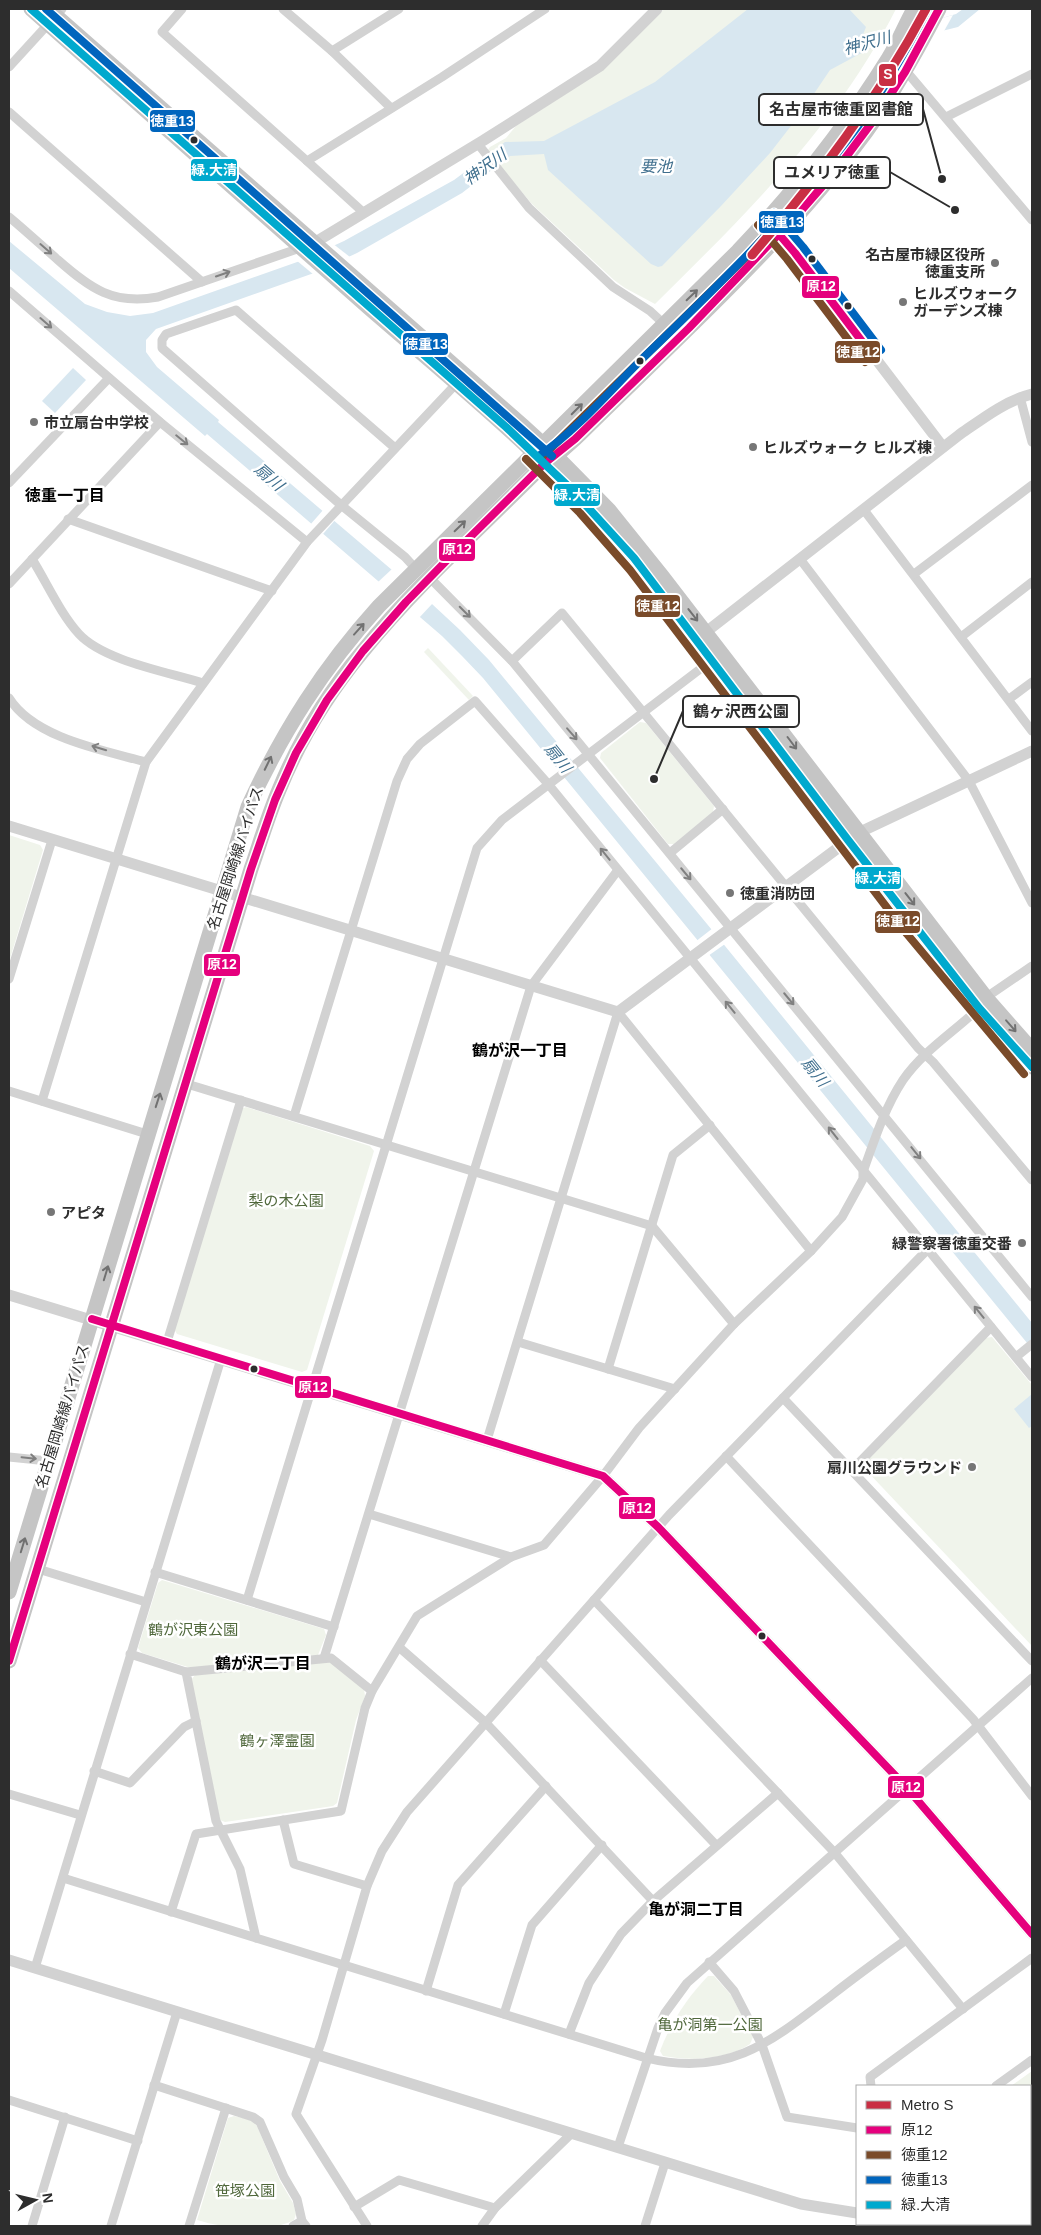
<svg xmlns="http://www.w3.org/2000/svg" width="1041" height="2235" viewBox="0 0 1041 2235" font-family="Helvetica,'Noto Sans JP',sans-serif">
<rect width="100%" height="100%" fill="#fff"/>
<g fill="#f0f4eb">
<path d="M664 9H896C837 125 747 213 655 304L625 288 614 280 532 204 487 151 490 147 506 138 516 126 604 69Z"/>
<polygon points="428,648 473,696 469,700 424,652"/>
<polygon points="640,722 646,723 714,806 713,812 674,844 668,844 600,758 601,753"/>
<polygon points="9,835 40,845 43,850 9,962"/>
<polygon points="246,1107 370,1146 374,1151 307,1370 302,1372 177,1334 174,1329 241,1109"/>
<polygon points="992,1337 1032,1385 1032,1646 865,1469 864,1464 985,1338"/>
<polygon points="162,1580 324,1629 326,1635 318,1655 191,1668 142,1653 138,1648 158,1583"/>
<polygon points="330,1662 364,1689 365,1696 356,1720 337,1803 333,1806 225,1822 220,1820 191,1680 195,1675"/>
<path d="M708 1976H714L731 1995 753 2037 750 2044C726 2060 691 2061 663 2056L660 2051C671 2022 687 1998 708 1976Z"/>
<polygon points="1032,2071 1032,2124 1030,2121 1030,2086 1011,2086"/>
<path d="M234 2116 252 2120 257 2126 280 2181 293 2203 296 2214 294 2220C270 2233 222 2228 197 2220L228 2118Z"/>
</g>
<g fill="#d8e7f0">
<polygon points="748,9 849,9 866,27 862,37 875,37 956,14 963,9 980,9 958,27 869,49 830,70 801,113 770,153 721,206 662,266 658,267 651,264 548,170 544,154 510,156 462,193 357,253 314,273 156,329 146,340 146,352 157,367 219,420 218,422 432,604 460,630 489,660 712,930 1032,1323 1032,1349 483,678 462,656 442,636 207,434 205,436 9,268 9,241 85,304 107,312 130,316 153,313 300,261 344,241 454,180 505,142 544,141 655,82"/>
<polygon points="73,368 86,380 55,413 42,401"/>
<polygon points="1032,1394 1032,1426 1029,1428 1014,1409"/>
</g>
<g fill="#fff">
<polygon points="953,15 943,33 873,51 881,35"/>
<polygon points="332,243 350,257 314,275 296,260"/>
<polygon points="324,509 336,519 323,534 310,525"/>
<polygon points="393,568 433,603 418,619 377,583"/>
<polygon points="713,928 725,944 708,956 695,942"/>
</g>
<g fill="none" stroke-linecap="round" stroke-linejoin="round">
<g stroke="#d2d2d2" stroke-width="9">
<polyline points="182,9 162,32 307,161 442,77 545,9"/>
<polyline points="283,9 332,51 391,108"/>
<polyline points="332,51 399,9"/>
<polyline points="9,67 62,9"/>
<polyline points="906,71 1032,220"/>
<polyline points="9,112 202,282"/>
<polyline points="946,117 1032,74"/>
<polyline points="478,144 529,208 613,287 650,311 663,323"/>
<polyline points="307,161 364,213"/>
<path d="M9 217C26 231 42 246 58 260 91 289 113 305 158 297L300 248"/>
<polyline points="9,291 160,422 307,542"/>
<polyline points="1020,397 1032,442"/>
<polyline points="395,448 236,310 166,334 162,340 162,348 341,505 405,557 416,569"/>
<polyline points="9,483 109,378"/>
<polyline points="864,510 1032,731"/>
<polyline points="68,519 272,591"/>
<path d="M32 559C47 583 60 613 79 634 104 661 168 672 203 683"/>
<polyline points="800,559 969,781 1032,903"/>
<polyline points="914,574 1032,485"/>
<polyline points="430,578 512,661 1032,1297"/>
<polyline points="9,584 160,422"/>
<polyline points="961,637 1032,582"/>
<polyline points="512,661 562,613 918,1048 933,1062 1032,1180"/>
<path d="M9 698C34 738 102 750 146 762"/>
<polyline points="1009,699 1032,682"/>
<polyline points="670,853 723,809"/>
<polyline points="9,979 52,840"/>
<polyline points="988,1000 991,994 1032,966"/>
<polyline points="618,1012 811,1251"/>
<polyline points="187,1084 652,1226 734,1324"/>
<polyline points="9,1091 147,1134"/>
<polyline points="42,1101 146,762 307,542 456,384"/>
<polyline points="294,1116 397,781 407,759 420,744 475,701 549,785 1032,1377"/>
<polyline points="167,1342 241,1100"/>
<polyline points="518,1342 675,1389"/>
<polyline points="1016,1357 1032,1344"/>
<polyline points="608,1369 673,1155 710,1125"/>
<polyline points="783,1398 1032,1661"/>
<polyline points="487,1440 618,1012"/>
<polyline points="726,1456 973,1719 1032,1796"/>
<polyline points="9,1457 48,1461"/>
<polyline points="852,1470 991,1327"/>
<polyline points="369,1514 511,1557"/>
<polyline points="38,1569 146,1602"/>
<polyline points="155,1572 334,1627"/>
<polyline points="247,1600 477,848 502,820 712,660"/>
<polyline points="594,1600 834,1852 963,2009"/>
<polyline points="400,1648 486,1723 653,1901"/>
<polyline points="130,1654 186,1672"/>
<polyline points="324,1658 531,986 618,870"/>
<polyline points="540,1660 716,1845"/>
<path d="M372 1691 331 1658 186 1672 216 1821 240 1869 256 1938 646 2058C728 2078 771 2042 832 1995 856 1976 881 1958 906 1940"/>
<polyline points="94,1771 130,1783 184,1727 196,1721"/>
<polyline points="9,1794 80,1815"/>
<polyline points="283,1820 294,1864 367,1886"/>
<polyline points="63,1878 256,1938"/>
<path d="M171 1912 196 1834 341 1811 365 1708 372 1691 417 1616 511 1557 544 1545 603 1476 639 1428 734 1324 811 1251 842 1217 863 1179V1172C874 1141 885 1107 903 1080 923 1051 954 1032 979 1008"/>
<polyline points="709,1962 734,1991 762,2045 787,2117 857,2128"/>
<polyline points="35,1968 221,1359"/>
<polyline points="426,1991 458,1885 546,1786"/>
<polyline points="504,2014 532,1925 602,1845"/>
<polyline points="569,2034 589,1983 621,1934 653,1901 778,1793"/>
<polyline points="154,2085 253,2117 260,2122 284,2177 297,2199 302,2221 306,2226"/>
<polyline points="871,2086 870,2077 1032,1958"/>
<polyline points="996,2086 1032,2060"/>
<polyline points="9,2100 138,2141"/>
<polyline points="618,2147 658,2028 665,2013 687,1983 1032,1678"/>
<polyline points="354,2207 399,2180 495,2208"/>
<polyline points="900,2224 900,2226"/>
<polyline points="32,2226 65,2117"/>
<polyline points="111,2226 177,2012"/>
<polyline points="189,2226 226,2108"/>
<polyline points="293,2226 302,2221"/>
<polyline points="367,2226 296,2114 322,2040 367,1886 382,1851 407,1812 669,1515 928,1249"/>
<polyline points="482,2226 495,2208 572,2133"/>
<polyline points="645,2226 665,2163"/>
</g>
<g stroke="#d2d2d2" stroke-width="11">
<polyline points="766,219 795,253 943,447"/>
<polyline points="314,243 484,140 600,66 657,9"/>
<path d="M706 632 959 435C982 419 1005 401 1032 394"/>
<polyline points="9,826 618,1012 858,833 1032,751"/>
<polyline points="9,1295 603,1476 658,1527 907,1788 1032,1934"/>
<polyline points="9,1960 801,2204 857,2213"/>
<polyline points="1030,2187 1032,2186"/>
</g>
<g stroke="#c5c5c5" stroke-width="15">
<path d="M31 9C144 108 256 209 369 308 460 387 556 464 634 558L848 840 979 1008 1032 1067"/>
<polyline points="48,9 523,426 556,456 609,510 662,576 988,1000 1032,1050"/>
<path d="M9 1592 248 807C283 731 323 668 379 606L738 251C794 192 845 128 888 59 898 43 905 25 914 9"/>
<path d="M9 1661 251 869C260 843 268 816 279 790 299 741 329 692 363 651 417 584 485 524 545 463L556 456 575 439C674 341 783 244 866 132 894 93 917 51 939 9"/>
</g>
<defs>
<g id="bus-1">
<polyline points="766,219 795,253 873,356"/>
<polyline points="92,1319 603,1476 658,1527 907,1788 1032,1934"/>
<polyline points="9,1661 251,869 275,800 296,753 327,700 363,651 406,602 452,555 545,463 575,439 689,328 799,213 834,173 876,117 905,72 939,9"/>
</g>
<g id="bus-2">
<polyline points="758,225 787,259 865,362"/>
<polyline points="526,459 580,513 630,570 907,934 1024,1074"/>
<polyline points="540,459 745,258 774,226"/>
</g>
<g id="bus-3">
<polyline points="46,9 552,456"/>
<polyline points="774,213 803,247 881,350"/>
<path d="M540 455C575 432 612 389 642 359 718 286 795 211 858 126 885 89 907 49 928 9"/>
</g>
<polyline id="bus-4" points="31,9 506,427 572,490 634,558 848,840 979,1008 1032,1067"/>
</defs>
<use href="#bus-1" stroke="#fff" stroke-width="11"/>
<use href="#bus-2" stroke="#fff" stroke-width="11"/>
<use href="#bus-3" stroke="#fff" stroke-width="11"/>
<use href="#bus-4" stroke="#fff" stroke-width="11"/>
<use href="#bus-1" stroke="#e5007d" stroke-width="8"/>
<use href="#bus-2" stroke="#7a4b2a" stroke-width="8"/>
<use href="#bus-3" stroke="#0065bd" stroke-width="8"/>
<use href="#bus-4" stroke="#00a9ce" stroke-width="8"/>
<defs>
<path id="metro-1" d="M752 255C818 178 878 99 926 9"/>
</defs>
<use href="#metro-1" stroke="#fff" stroke-width="12"/>
<use href="#metro-1" stroke="#c92f44" stroke-width="9"/>
</g>
<defs><path id="oneway-shaft" d="M-6 0H5M1.5-3L5.5 0L1.5 3" fill="none" stroke-width="1.6" stroke-linecap="round" stroke-linejoin="round" transform="scale(1.25)"/></defs>
<g stroke="#808080">
<use href="#oneway-shaft" transform="translate(46 249) rotate(41)"/>
<use href="#oneway-shaft" transform="translate(223 274) rotate(-19)"/>
<use href="#oneway-shaft" transform="translate(46 323) rotate(41)"/>
<use href="#oneway-shaft" transform="translate(182 440) rotate(39)"/>
<use href="#oneway-shaft" transform="translate(465 612) rotate(45)"/>
<use href="#oneway-shaft" transform="translate(572 734) rotate(49)"/>
<use href="#oneway-shaft" transform="translate(99 748) rotate(-163)"/>
<use href="#oneway-shaft" transform="translate(605 854) rotate(-129)"/>
<use href="#oneway-shaft" transform="translate(686 874) rotate(50)"/>
<use href="#oneway-shaft" transform="translate(789 999) rotate(50)"/>
<use href="#oneway-shaft" transform="translate(730 1007) rotate(-129)"/>
<use href="#oneway-shaft" transform="translate(833 1133) rotate(-128)"/>
<use href="#oneway-shaft" transform="translate(916 1153) rotate(51)"/>
<use href="#oneway-shaft" transform="translate(979 1312) rotate(-129)"/>
<use href="#oneway-shaft" transform="translate(29 1458) rotate(6)"/>
</g>
<g stroke="#717171">
<use href="#oneway-shaft" transform="translate(692 295) rotate(-44)"/>
<use href="#oneway-shaft" transform="translate(577 409) rotate(-45)"/>
<use href="#oneway-shaft" transform="translate(460 526) rotate(-44)"/>
<use href="#oneway-shaft" transform="translate(693 615) rotate(52)"/>
<use href="#oneway-shaft" transform="translate(359 629) rotate(-48)"/>
<use href="#oneway-shaft" transform="translate(792 743) rotate(53)"/>
<use href="#oneway-shaft" transform="translate(268 763) rotate(-64)"/>
<use href="#oneway-shaft" transform="translate(910 899) rotate(52)"/>
<use href="#oneway-shaft" transform="translate(1011 1026) rotate(49)"/>
<use href="#oneway-shaft" transform="translate(158 1100) rotate(-72)"/>
<use href="#oneway-shaft" transform="translate(106 1273) rotate(-73)"/>
<use href="#oneway-shaft" transform="translate(23 1545) rotate(-73)"/>
</g>
<g fill="#2d2d2d" stroke="#fff" stroke-width="2">
<circle cx="194" cy="140" r="4.5"/>
<circle cx="812" cy="259" r="4.5"/>
<circle cx="848" cy="306" r="4.5"/>
<circle cx="640" cy="361" r="4.5"/>
<circle cx="254" cy="1369" r="4.5"/>
<circle cx="762" cy="1636" r="4.5"/>
</g>
<g fill="#767676" stroke="#fff" stroke-width="2">
<circle cx="995" cy="263" r="5"/>
<circle cx="903" cy="302" r="5"/>
<circle cx="34" cy="422" r="5"/>
<circle cx="753" cy="447" r="5"/>
<circle cx="730" cy="893" r="5"/>
<circle cx="51" cy="1212" r="5"/>
<circle cx="1022" cy="1243" r="5"/>
<circle cx="972" cy="1467" r="5"/>
</g>
<g text-anchor="middle" dominant-baseline="central" stroke-width="5" stroke-linejoin="round" paint-order="stroke">
<g font-size="15" font-weight="bold" fill="#2d2d2d" stroke="#fff" text-anchor="start">
<text x="985" y="254" text-anchor="end">名古屋市緑区役所<tspan x="985" dy="17">徳重支所</tspan></text>
<text x="913" y="293">ヒルズウォーク<tspan x="913" dy="17">ガーデンズ棟</tspan></text>
<text x="44" y="422">市立扇台中学校</text>
<text x="763" y="447">ヒルズウォーク ヒルズ棟</text>
<text x="740" y="893">徳重消防団</text>
<text x="61" y="1212">アピタ</text>
<text x="1012" y="1243" text-anchor="end">緑警察署徳重交番</text>
<text x="962" y="1467" text-anchor="end">扇川公園グラウンド</text>
</g>
<g font-size="15" fill="#2d2d2d" stroke="#fff">
<text transform="translate(235 858) rotate(-72)">名古屋岡崎線バイパス</text>
<text transform="translate(62 1416) rotate(-73)">名古屋岡崎線バイパス</text>
</g>
<g font-size="15" fill="#50683c" stroke="#fff">
<text x="286" y="1200">梨の木公園</text>
<text x="193" y="1629">鶴が沢東公園</text>
<text x="277" y="1740">鶴ヶ澤霊園</text>
<text x="710" y="2024">亀が洞第一公園</text>
<text x="245" y="2190">笹塚公園</text>
</g>
<g font-size="16" font-style="italic" fill="#3e6e8d" stroke="#fff">
<text transform="translate(867 43) rotate(-15)">神沢川</text>
<text x="656" y="166">要池</text>
<text transform="translate(485 167) rotate(-36)">神沢川</text>
<text transform="translate(269 477) rotate(41)">扇川</text>
<text transform="translate(558 758) rotate(51)">扇川</text>
<text transform="translate(815 1072) rotate(51)">扇川</text>
</g>
<g font-size="16" font-weight="bold" fill="#000" stroke="#fff">
<text x="65" y="495">徳重一丁目</text>
<text x="520" y="1050">鶴が沢一丁目</text>
<text x="263" y="1663">鶴が沢二丁目</text>
<text x="696" y="1909">亀が洞二丁目</text>
</g>
</g>
<path fill="none" stroke="#2d2d2d" stroke-width="2" d="M942 179L923 109M955 210L890 172M654 779L683 711"/>
<g fill="#2d2d2d" stroke="#fff" stroke-width="2">
<circle cx="942" cy="179" r="5"/>
<circle cx="955" cy="210" r="5"/>
<circle cx="654" cy="779" r="5"/>
</g>
<g fill="#fff" stroke="#2d2d2d" stroke-width="2">
<rect x="759" y="94" width="164" height="31" rx="5"/>
<rect x="774" y="157" width="116" height="31" rx="5"/>
<rect x="683" y="696" width="116" height="31" rx="5"/>
</g>
<g font-size="16" text-anchor="middle" font-weight="bold" fill="#2d2d2d">
<text x="841" y="115">名古屋市徳重図書館</text>
<text x="832" y="178">ユメリア徳重</text>
<text x="741" y="717">鶴ヶ沢西公園</text>
</g>
<g stroke="#fff" stroke-width="2">
<rect x="878" y="63" width="19" height="24" rx="5" fill="#c92f44"/>
<rect x="149" y="109" width="47" height="24" rx="5" fill="#0065bd"/>
<rect x="190" y="158" width="48" height="24" rx="5" fill="#00a9ce"/>
<rect x="758" y="210" width="47" height="24" rx="5" fill="#0065bd"/>
<rect x="801" y="275" width="39" height="24" rx="5" fill="#e5007d"/>
<rect x="402" y="332" width="47" height="24" rx="5" fill="#0065bd"/>
<rect x="834" y="340" width="47" height="24" rx="5" fill="#7a4b2a"/>
<rect x="553" y="483" width="48" height="24" rx="5" fill="#00a9ce"/>
<rect x="438" y="538" width="38" height="24" rx="5" fill="#e5007d"/>
<rect x="634" y="594" width="47" height="24" rx="5" fill="#7a4b2a"/>
<rect x="854" y="866" width="48" height="24" rx="5" fill="#00a9ce"/>
<rect x="874" y="910" width="47" height="24" rx="5" fill="#7a4b2a"/>
<rect x="203" y="953" width="38" height="24" rx="5" fill="#e5007d"/>
<rect x="294" y="1375" width="38" height="24" rx="5" fill="#e5007d"/>
<rect x="618" y="1496" width="38" height="24" rx="5" fill="#e5007d"/>
<rect x="887" y="1775" width="38" height="24" rx="5" fill="#e5007d"/>
</g>
<g font-size="14" text-anchor="middle" font-weight="bold" fill="#fff">
<text x="888" y="79">S</text>
<text x="172" y="126">徳重13</text>
<text x="214" y="175">緑.大清</text>
<text x="782" y="227">徳重13</text>
<text x="821" y="291">原12</text>
<text x="426" y="349">徳重13</text>
<text x="858" y="357">徳重12</text>
<text x="577" y="500">緑.大清</text>
<text x="457" y="554">原12</text>
<text x="658" y="611">徳重12</text>
<text x="878" y="883">緑.大清</text>
<text x="898" y="926">徳重12</text>
<text x="222" y="969">原12</text>
<text x="313" y="1392">原12</text>
<text x="637" y="1513">原12</text>
<text x="906" y="1792">原12</text>
</g>
<rect width="1041" height="2235" fill="none" stroke="#2d2d2d" stroke-width="20"/>
<rect x="856" y="2085" width="175" height="140" fill="#ffffff" stroke="#ababab"/>
<rect x="866" y="2101" width="25" height="8" fill="#c92f44" stroke="#ababab"/>
<text x="901" y="2110" font-size="15" fill="#2d2d2d">Metro S</text>
<rect x="866" y="2126" width="25" height="8" fill="#e5007d" stroke="#ababab"/>
<text x="901" y="2135" font-size="15" fill="#2d2d2d">原12</text>
<rect x="866" y="2151" width="25" height="8" fill="#7a4b2a" stroke="#ababab"/>
<text x="901" y="2160" font-size="15" fill="#2d2d2d">徳重12</text>
<rect x="866" y="2176" width="25" height="8" fill="#0065bd" stroke="#ababab"/>
<text x="901" y="2185" font-size="15" fill="#2d2d2d">徳重13</text>
<rect x="866" y="2201" width="25" height="8" fill="#00a9ce" stroke="#ababab"/>
<text x="901" y="2210" font-size="15" fill="#2d2d2d">緑.大清</text>
<g transform="translate(35 2200) rotate(82)" stroke="#ffffff" stroke-width="4" paint-order="stroke">
<path d="M0-4L9 19L0 12L-9 19Z" fill="#2d2d2d"/>
<text y="-8" font-size="14" font-weight="bold" text-anchor="middle" fill="#2d2d2d">N</text>
</g>
</svg>
